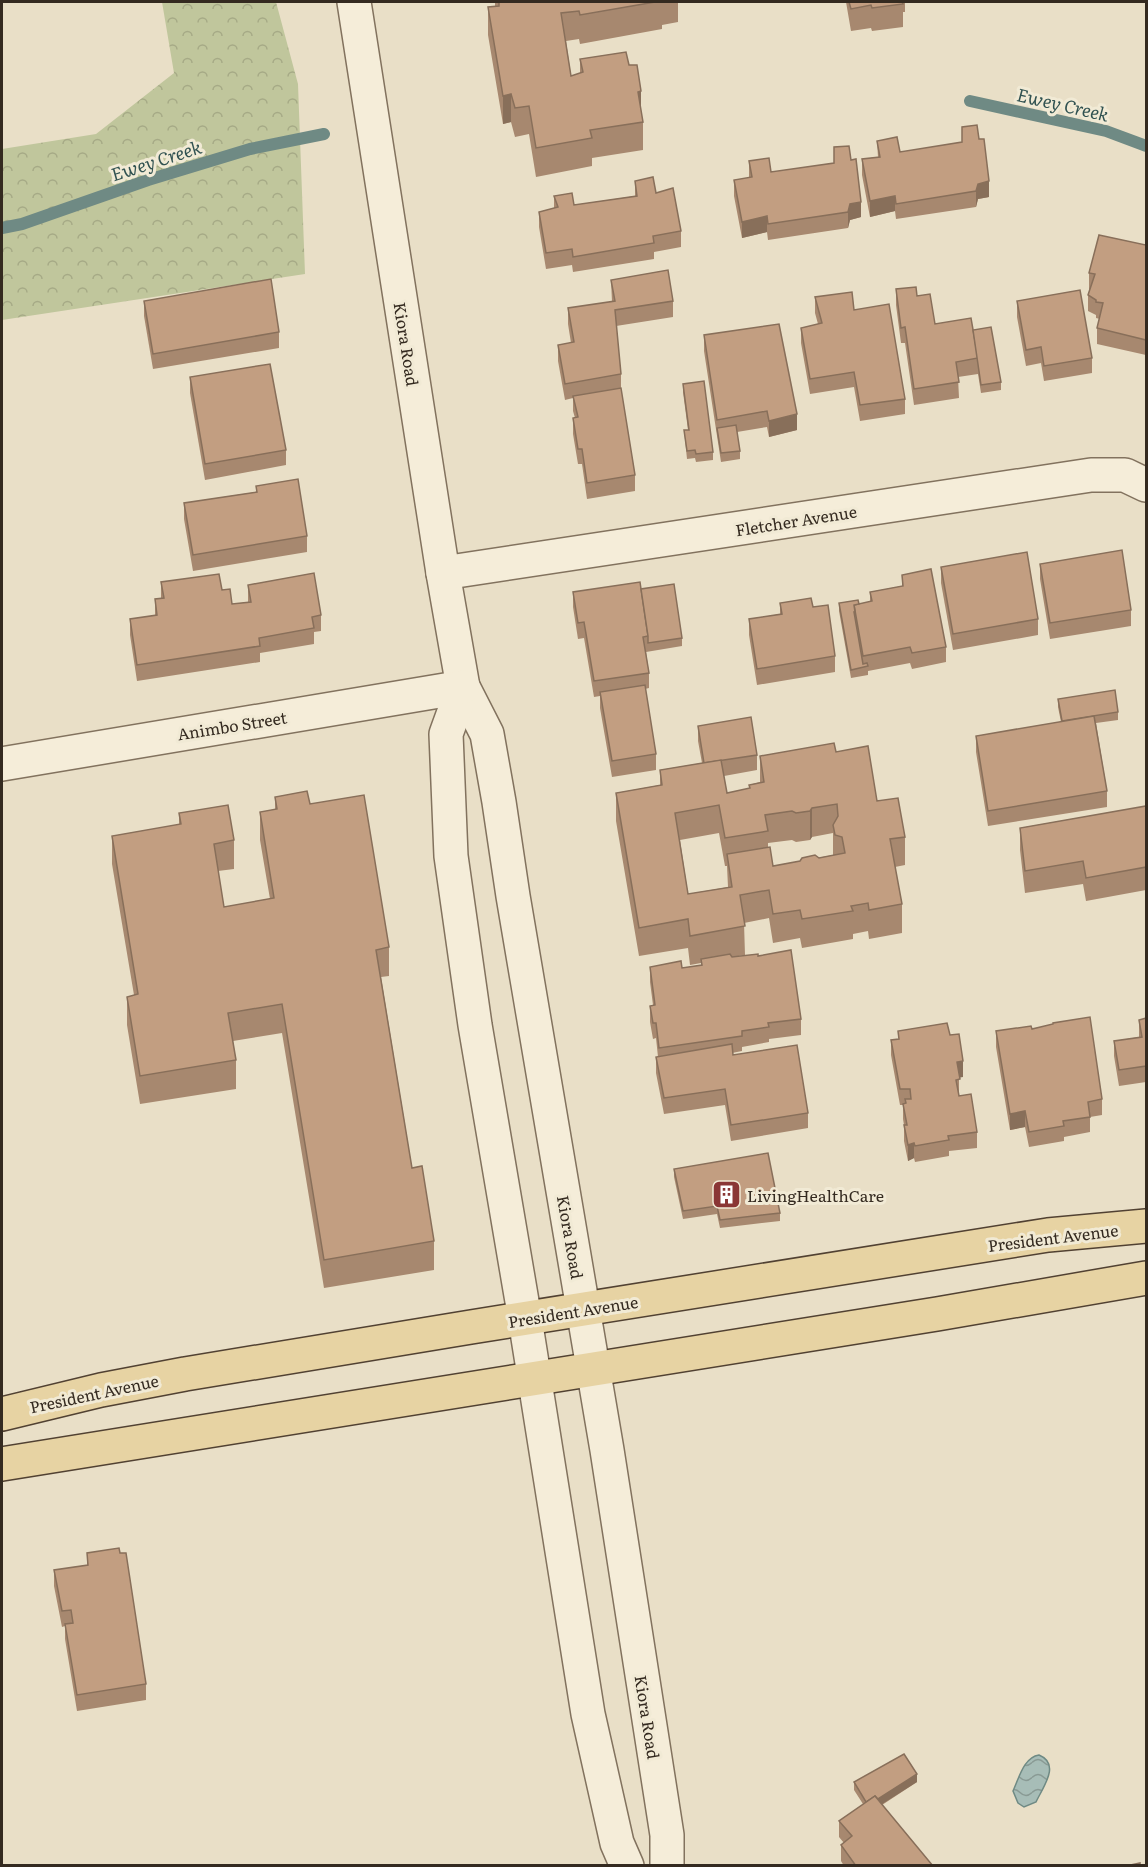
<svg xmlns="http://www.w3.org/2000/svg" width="1148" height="1867" viewBox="0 0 1148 1867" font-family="Literata,serif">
<defs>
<pattern id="forest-crowns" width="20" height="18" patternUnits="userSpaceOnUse" patternTransform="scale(1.5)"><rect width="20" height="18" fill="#c0c69c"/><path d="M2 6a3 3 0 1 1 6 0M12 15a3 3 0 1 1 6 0" fill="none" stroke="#a6aa86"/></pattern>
<pattern id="water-waves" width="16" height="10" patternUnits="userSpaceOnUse" patternTransform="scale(1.5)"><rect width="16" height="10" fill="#a7bdb7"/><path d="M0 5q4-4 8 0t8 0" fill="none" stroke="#899a94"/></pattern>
</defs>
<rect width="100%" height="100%" fill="#e9dfc7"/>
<polygon fill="url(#forest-crowns)" points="162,2 276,2 298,84 305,274 2,320 2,149 96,134 174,73"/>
<path fill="url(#water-waves)" stroke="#6f8a84" stroke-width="1.5" d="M1039 1755C1061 1764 1043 1787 1036 1802L1024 1807 1018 1803 1013 1791C1019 1778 1024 1757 1039 1755Z"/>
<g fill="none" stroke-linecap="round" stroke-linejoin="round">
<g stroke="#6f8a84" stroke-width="12">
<polyline points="970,101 1106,131 1146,146"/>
<polyline points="2,228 22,224 148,180 250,149 324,134"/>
</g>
<defs>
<g id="minor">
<polyline points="354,2 443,573 463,687 487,734 499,802 513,896 607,1450 667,1835 667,1866"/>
<polyline points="443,573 1091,475 1125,475 1146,485"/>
<polyline points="463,687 446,734 451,856 475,1025 525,1319 588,1714 617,1843 627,1866"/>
<polyline points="2,764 463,687"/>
</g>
<g id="major">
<polyline points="2,1414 101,1390 185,1374 471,1327 1048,1235 1146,1226"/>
<polyline points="2,1464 937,1314 1146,1278"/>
</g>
</defs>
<use href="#minor" stroke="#82725e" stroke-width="36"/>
<use href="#major" stroke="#514132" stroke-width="36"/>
<use href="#minor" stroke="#f5edd9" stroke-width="33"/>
<use href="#major" stroke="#e7d3a3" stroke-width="33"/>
</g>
<g fill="#a7886f" fill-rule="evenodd">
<polygon points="495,2 678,2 678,22 662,25 662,29 580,44 579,39 566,41 571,76 580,73 580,59 641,114 643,122 643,150 592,158 592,166 536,177 529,134 515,137 511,122 503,124 488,35 488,7 495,6"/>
<polygon points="846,2 905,2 905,12 903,12 903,27 872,31 871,28 851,31"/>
<polygon points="877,141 900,152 989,197 978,199 976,207 896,219 895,211 870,217 862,175 862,159 878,157"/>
<polygon points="749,161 861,217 850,220 848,228 768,240 767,232 742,238 734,196 734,180 749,178"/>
<polygon points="635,181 656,193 681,231 681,247 654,252 654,259 573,272 572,265 546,269 539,227 539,212 554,208 554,196 574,205 635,196"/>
<polygon points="1146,245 1146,355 1097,344 1097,328 1100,319 1096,318 1096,315 1088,311 1088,295 1090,289 1089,289 1089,273"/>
<polygon points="611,280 673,301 673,317 616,326 621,374 621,389 635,475 635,491 587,499 582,464 578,464 573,434 573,418 575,418 573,411 573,398 565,400 558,361 558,345 571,343 568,324 568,308 612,302"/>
<polygon points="896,289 917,296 935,324 973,330 1001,382 1001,390 981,393 978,374 958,377 959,398 914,405 905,343 901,343 896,305"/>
<polygon points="815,297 854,310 905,399 905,414 860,421 854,387 810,394 801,343 801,328 818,324 815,313"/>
<polygon points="144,301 279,332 279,348 153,369 144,316"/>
<polygon points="1017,301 1092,358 1092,373 1044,381 1041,363 1026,366 1017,317"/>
<polygon points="704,335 797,430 769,437 767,427 737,432 740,451 740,459 721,462 704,351"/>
<polygon points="190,377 286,450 286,465 205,480 190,393"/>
<polygon points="683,384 713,452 713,460 696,462 695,458 687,459 684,430 688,430 683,392"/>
<polygon points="256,486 307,536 307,552 193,571 184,519 184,503 256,492"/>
<polygon points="1040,564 1131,610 1131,626 1050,639 1040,579"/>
<polygon points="941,567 1038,619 1038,635 953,650 941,583"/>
<polygon points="902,575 946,647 946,662 912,669 910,663 868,671 868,675 851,678 839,611 839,603 859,604 870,602 870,592 902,586"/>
<polygon points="161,582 222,590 232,604 248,602 248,585 321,615 321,631 314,632 314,644 260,653 260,662 137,681 130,635 130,619 155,616 155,599 161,599"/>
<polygon points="641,589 682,638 682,646 646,652 649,673 649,688 645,689 656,754 656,770 612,777 600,708 600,696 594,697 584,638 578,639 573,607 573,592"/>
<polygon points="780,603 813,607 835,656 835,672 757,685 749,635 749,619 780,614"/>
<polygon points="1058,699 1118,712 1118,720 1096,723 1107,791 1107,807 988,826 976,752 976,736 1061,722 1058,707"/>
<path d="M698 726 757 755V770L724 776 727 793 749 789V785L760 782V756L836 752 905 837V865L895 867 902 904V933L869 939 868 931 853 934V939L802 948 800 938 773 943 769 918 744 923 745 955 732 957 801 1019V1035L769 1039V1042L742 1047V1051L732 1053 733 1055 808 1113V1128L731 1141 725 1105 664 1114 656 1073V1057H658L656 1038 653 1039 650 1022V1006L653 1005 650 982V967L682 968 701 965V963L690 965 688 948 639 956 616 821V793L660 785V770L702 763 698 741ZM719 833 725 866H727L728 887 688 894 680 840ZM833 833V855L773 866 768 847V843L792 840 796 842 810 840 812 837Z"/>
<polygon points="275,797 310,804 389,947 389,976 381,977 412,1168 434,1241 434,1270 324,1288 282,1033 233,1041 236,1060 236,1089 140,1104 127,1025 127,997 134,995 112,864 112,836 179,825 179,813 234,840 234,869 218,871 224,907 270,899 260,840 260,812 275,810"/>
<polygon points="1146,806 1146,890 1086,901 1083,884 1025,893 1020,850 1020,828"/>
<polygon points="1146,1018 1146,1082 1119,1086 1114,1056 1114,1041 1139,1037 1139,1020"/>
<polygon points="996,1031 1102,1099 1102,1115 1090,1117 1090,1132 1064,1137 1064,1141 1029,1147 1025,1127 1010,1130 996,1047"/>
<polygon points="950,1035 963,1077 959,1077 959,1095 977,1132 977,1148 949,1151 949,1156 915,1162 914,1158 908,1161 904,1141 904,1125 903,1119 903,1105 900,1105 891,1055 891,1040"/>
<polygon points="674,1169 780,1213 780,1221 720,1228 717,1214 683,1219 674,1177"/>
<polygon points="87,1553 146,1684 146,1700 77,1711 65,1639 65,1626 62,1627 54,1586 54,1570 87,1565"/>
<polygon points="854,1782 917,1782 882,1805 933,1866 844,1866 841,1861 841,1845 844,1843 839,1837 839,1821 863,1804 854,1790"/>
</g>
<g fill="#886f5a">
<polygon points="641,91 641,119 638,92"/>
<polygon points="511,94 511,122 503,124 503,96"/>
<polygon points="989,181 989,197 978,199 976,207 976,191 978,184"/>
<polygon points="895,196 895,211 870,217 870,201"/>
<polygon points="861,202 861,217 850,220 848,228 848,212 850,204"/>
<polygon points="767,216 767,232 742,238 742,222"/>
<polygon points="797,414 797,430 769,437 769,421"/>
<polygon points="812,808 812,837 810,840 810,811"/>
<polygon points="963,1061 963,1077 957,1078 957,1062"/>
<polygon points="1025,1111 1025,1127 1010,1130 1010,1114"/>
<polygon points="914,1143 914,1158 908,1161 908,1145"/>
<polygon points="917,1774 917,1782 868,1813 868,1805"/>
</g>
<g fill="#c29e81" stroke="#886f5a" stroke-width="1.5" fill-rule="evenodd">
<polygon points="499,2 655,2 580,15 579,11 561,13 571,76 583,72 580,59 626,52 629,65 637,65 641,91 638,92 643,122 590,130 592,138 536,148 529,106 515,108 511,94 503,96 488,7 499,6"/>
<polygon points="849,2 902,2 903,4 872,8 871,5 851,9"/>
<polygon points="977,125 979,139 984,139 989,181 978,184 976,191 896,204 895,196 870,201 862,159 880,157 877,141 897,137 900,152 962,142 962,127"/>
<polygon points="849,146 851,160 856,159 861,202 850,204 848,212 768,224 767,216 742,222 734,180 752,177 749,161 769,158 771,172 834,163 834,147"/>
<polygon points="653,177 656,193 673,188 681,231 653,236 654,243 573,257 572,249 546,253 539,212 558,207 554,196 572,193 574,205 637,196 635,181"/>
<polygon points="1099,235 1146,245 1146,340 1097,328 1103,303 1096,302 1096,300 1088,295 1095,274 1089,273"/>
<polygon points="668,270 673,301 615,310 621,374 565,384 558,345 574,342 568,308 615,301 611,280"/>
<polygon points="271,279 279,332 153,354 144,301"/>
<polygon points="916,287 917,296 930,294 935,324 971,318 978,358 956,362 959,382 914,389 905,327 901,328 896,289"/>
<polygon points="1080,290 1092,358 1044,366 1041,347 1026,350 1017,301"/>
<polygon points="852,292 854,310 889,304 905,399 860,405 854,372 810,379 801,328 822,323 815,297"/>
<polygon points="779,324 797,414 769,421 767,411 717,420 704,335"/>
<polygon points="991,327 1001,382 981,385 973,330"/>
<polygon points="270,364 286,450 205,464 190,377"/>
<polygon points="704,381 713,452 696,454 695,450 687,451 684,430 689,430 683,384"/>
<polygon points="621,388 635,475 587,483 582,449 578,449 573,418 578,417 573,396"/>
<polygon points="736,425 740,451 721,453 717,428"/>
<polygon points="298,479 307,536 193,555 184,503 257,492 256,486"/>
<polygon points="1122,550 1131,610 1050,623 1040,564"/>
<polygon points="1027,552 1038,619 953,634 941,567"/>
<polygon points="931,569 946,647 912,653 910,647 863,656 854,605 872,601 870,592 903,586 902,575"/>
<polygon points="314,573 321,615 312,617 314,628 259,638 260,646 137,665 130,619 157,615 155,599 164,598 161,582 219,574 222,590 230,589 232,604 251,602 248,585"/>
<polygon points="640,582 648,636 643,637 649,673 594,681 584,622 578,623 573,592"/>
<polygon points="674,584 682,638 648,643 648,636 641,589"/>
<polygon points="811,598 813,607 828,605 835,656 757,669 749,619 782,614 780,603"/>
<polygon points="858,600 859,604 854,605 855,612 854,612 863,664 867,663 868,666 851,670 839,603"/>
<polygon points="645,685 656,754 612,761 600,692"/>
<polygon points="1115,690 1118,712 1062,721 1058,699"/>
<polygon points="1094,716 1107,791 988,811 976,736"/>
<polygon points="751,717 757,755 704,763 698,726"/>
<path d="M834 743 836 752 868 746 877 801 898 798 905 837 890 839 902 904 869 910 868 903 851 906 853 911 802 919 800 910 773 914 769 890 740 895 745 926 690 936 688 919 639 928 616 793 662 785 660 770 721 760 727 793 750 788 749 785 764 782 760 756ZM837 804 838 816 833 825 835 835 842 837 845 853 819 858 815 855 802 858 800 861 773 866 770 847 727 854 732 887 688 894 675 813 719 805 725 838 768 831 765 815 792 811 796 813 810 811 812 808Z"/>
<polygon points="307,791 310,804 364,795 389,947 376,950 412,1168 422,1166 434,1241 324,1260 282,1004 228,1013 236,1060 140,1076 127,997 138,994 112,836 181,824 179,813 228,805 234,840 214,844 224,907 274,898 260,812 277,809 275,797"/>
<polygon points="1146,806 1146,867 1086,878 1083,861 1025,871 1020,828"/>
<polygon points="791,950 801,1019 768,1023 769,1027 742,1031 742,1036 659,1048 656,1023 653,1023 650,1006 655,1005 650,967 681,961 682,968 702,965 701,959 730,954 732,957 758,954 758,956"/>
<polygon points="1090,1017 1102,1099 1088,1102 1090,1117 1063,1121 1064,1126 1029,1132 1025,1111 1010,1114 996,1031 1031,1026 1032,1029 1053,1024 1053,1023"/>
<polygon points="1146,1018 1146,1066 1119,1070 1114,1041 1142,1037 1139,1020"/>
<polygon points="947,1023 950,1035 959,1034 963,1061 957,1062 960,1079 956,1080 959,1096 971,1094 977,1132 948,1136 949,1140 915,1146 914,1143 908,1145 904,1125 907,1125 903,1104 906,1103 905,1099 911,1099 910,1089 900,1089 891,1040 899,1039 898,1031"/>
<polygon points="732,1044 733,1055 797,1045 808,1113 731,1125 725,1089 664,1098 656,1057"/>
<polygon points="768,1153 780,1213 720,1220 717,1206 683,1211 674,1169"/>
<polygon points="119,1548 120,1553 126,1553 146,1684 77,1695 65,1624 73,1623 71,1610 62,1611 54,1570 88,1565 87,1553"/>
<polygon points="904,1754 917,1774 878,1799 875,1796 866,1802 854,1782"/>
<polygon points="875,1796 933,1866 856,1866 841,1845 852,1836 839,1821"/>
<polygon points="1140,1863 1140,1866 1126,1866"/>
</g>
<defs>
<symbol id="building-square" viewBox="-11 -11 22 22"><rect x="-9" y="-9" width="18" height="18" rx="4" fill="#8a3635" stroke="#f1ead5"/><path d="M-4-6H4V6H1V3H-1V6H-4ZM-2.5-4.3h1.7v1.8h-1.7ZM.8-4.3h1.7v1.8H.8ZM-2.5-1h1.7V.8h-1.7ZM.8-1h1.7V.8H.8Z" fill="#fff"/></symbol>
</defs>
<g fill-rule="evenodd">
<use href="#building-square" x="710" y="1178" width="33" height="33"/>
</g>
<g text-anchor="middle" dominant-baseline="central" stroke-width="6" stroke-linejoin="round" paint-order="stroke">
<g font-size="16" fill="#342a20" stroke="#f1ead5">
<text transform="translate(407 344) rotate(81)">Kiora Road</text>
<text transform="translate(796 520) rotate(-9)">Fletcher Avenue</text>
<text transform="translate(232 725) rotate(-9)">Animbo Street</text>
<text transform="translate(571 1237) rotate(80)">Kiora Road</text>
<text transform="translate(1053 1237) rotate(-7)">President Avenue</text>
<text transform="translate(573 1311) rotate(-9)">President Avenue</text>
<text transform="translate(94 1393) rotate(-12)">President Avenue</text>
<text transform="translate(648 1717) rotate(81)">Kiora Road</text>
</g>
<g font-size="16" fill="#342a20" stroke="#f1ead5" text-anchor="start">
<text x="747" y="1195">LivingHealthCare</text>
</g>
<g font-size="18" font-style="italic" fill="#315251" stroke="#f1ead5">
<text transform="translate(1063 104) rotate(13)">Ewey Creek</text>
<text transform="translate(156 160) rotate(-18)">Ewey Creek</text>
</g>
</g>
<rect width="1148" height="1867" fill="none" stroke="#342a20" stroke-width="6"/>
</svg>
